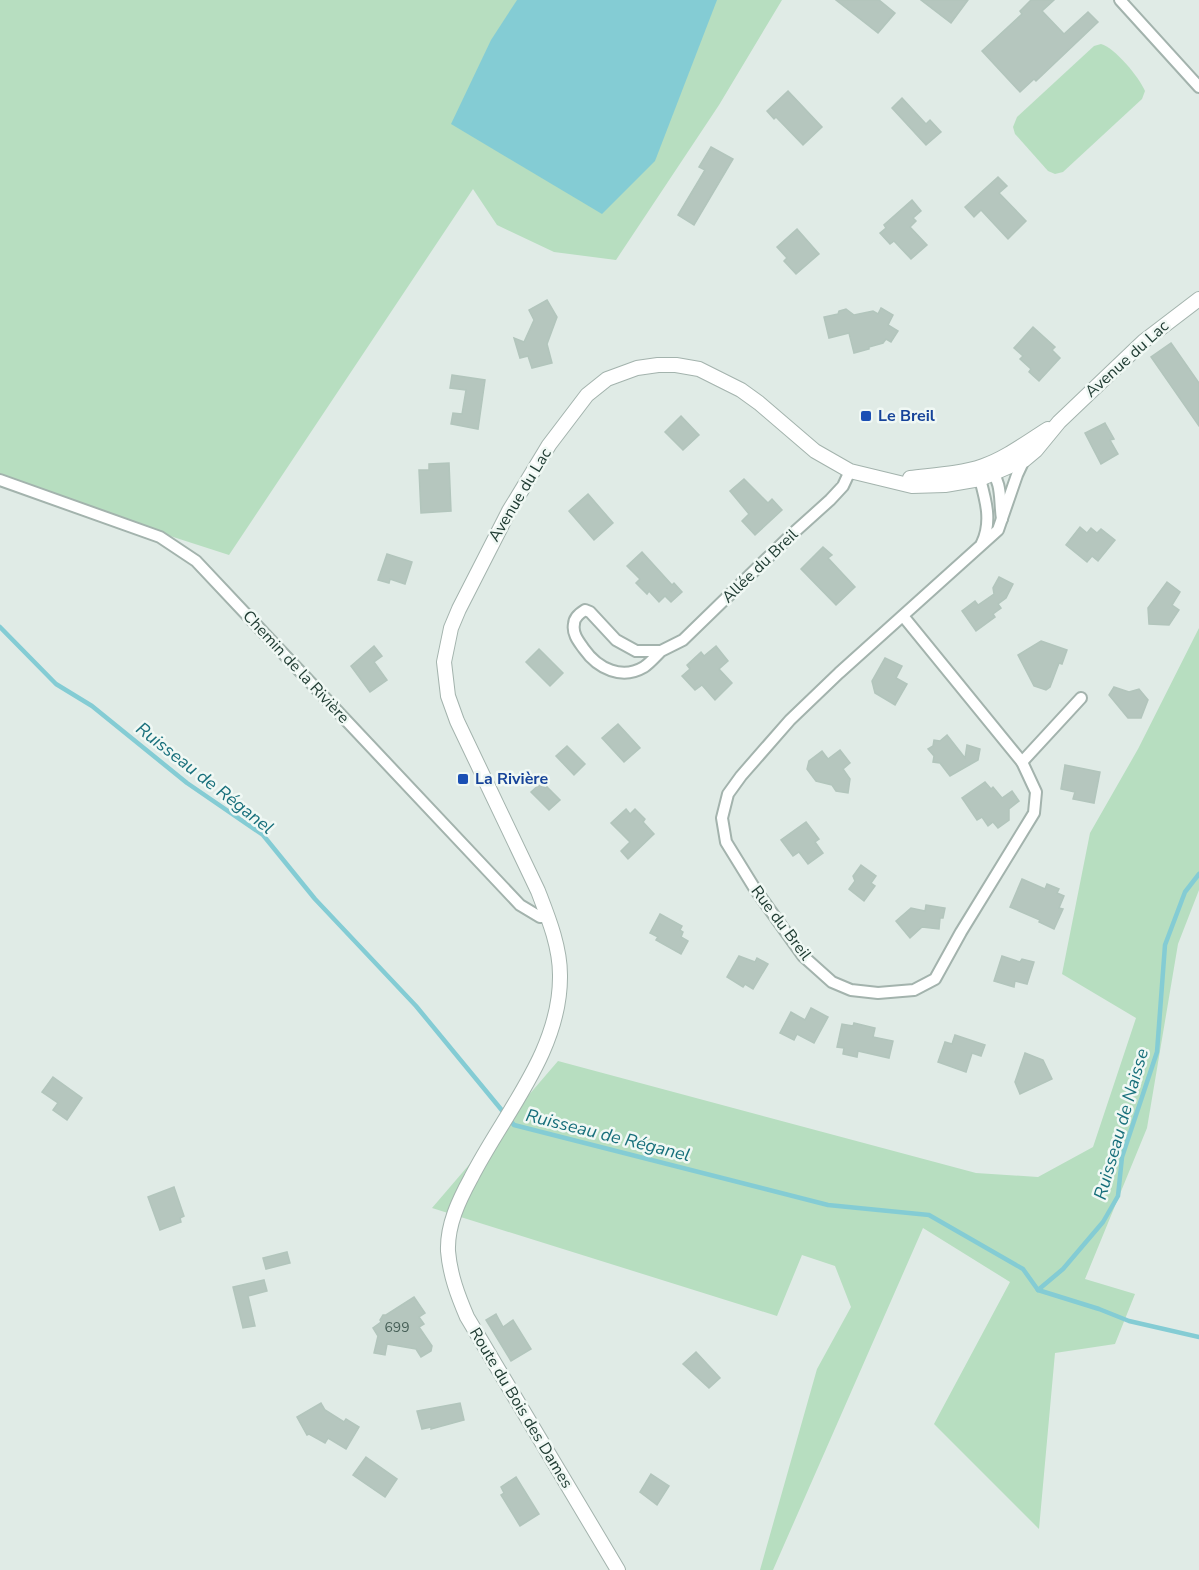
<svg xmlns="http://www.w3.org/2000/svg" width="1199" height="1570" viewBox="0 0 1199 1570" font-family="'Nunito Sans',sans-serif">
<rect width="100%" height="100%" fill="#e0ebe6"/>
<g fill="#b7dec0">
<polygon points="0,0 782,0 719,105 616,260 554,252 497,225 473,189 229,555 0,481"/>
<path d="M1101 44C1115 48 1139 77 1145 91L1142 99 1063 172 1055 174 1048 171 1015 134 1013 127 1017 117 1094 46Z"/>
<polygon points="1199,628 1199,890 1178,944 1147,1128 1085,1279 1135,1294 1115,1344 1055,1353 1039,1529 934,1424 1010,1282 923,1228 773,1570 760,1570 817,1369 851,1307 835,1266 802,1255 777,1316 432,1208 558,1061 976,1173 1038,1177 1093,1147 1136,1018 1062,974 1090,833 1138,749"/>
</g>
<polygon fill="#84ccd4" points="517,0 717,0 655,161 602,214 451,124 491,40"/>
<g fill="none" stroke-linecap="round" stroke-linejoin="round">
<g stroke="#84ccd4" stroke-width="4.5">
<polyline points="0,627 56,684 92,706 187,783 263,835 315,899 416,1006 514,1125 828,1205 929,1215 1023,1269 1038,1290 1099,1309 1129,1321 1199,1337"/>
<polyline points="1038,1290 1063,1269 1103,1222 1118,1196 1122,1157 1157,1052 1165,945 1185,892 1199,874"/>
</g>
</g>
<g fill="#b5c6be" stroke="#b2c5bc" stroke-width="1.5">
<polygon points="836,0 879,0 895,13 878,33"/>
<polygon points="921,0 968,0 951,23"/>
<polygon points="1031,0 1054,0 1042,11 1064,34 1088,12 1098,22 1036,81 1034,79 1020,92 982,51 1022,14 1020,11"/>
<polygon points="788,91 822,127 803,145 776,117 774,119 767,111"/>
<polygon points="902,98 926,124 930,120 941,132 926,145 892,108"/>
<polygon points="711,147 733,159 694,225 678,215 705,170 699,167"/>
<polygon points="998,177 1007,186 999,193 1026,221 1008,239 981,210 974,217 965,207"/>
<polygon points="912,200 921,211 913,218 916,221 910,227 927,245 911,259 894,241 890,244 880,233 886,228 884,225"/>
<polygon points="797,229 819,254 796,274 784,261 787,258 777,247"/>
<polygon points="547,300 557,317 547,344 552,363 532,368 528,356 520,358 514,338 524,342 534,320 529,310"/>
<polygon points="881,308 893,315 888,325 898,331 891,342 886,339 883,343 869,347 869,349 854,353 849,333 829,338 824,317 838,314 839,311 846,309 854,315 873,311 878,314"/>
<polygon points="1033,327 1055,347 1052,350 1060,358 1039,381 1029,372 1031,369 1020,359 1023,356 1014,348"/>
<polygon points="1171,343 1199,383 1199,426 1151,357"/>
<polygon points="452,375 485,380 478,429 451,424 453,413 462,414 466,390 450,388"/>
<polygon points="681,416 699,435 683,450 665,432"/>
<polygon points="1105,423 1114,439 1110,440 1118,454 1101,464 1085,433"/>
<polygon points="449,463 451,511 421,513 419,470 429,470 429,464"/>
<polygon points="744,479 768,503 772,499 782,510 755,535 742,521 749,514 730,491"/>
<polygon points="588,494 613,523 594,540 569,511"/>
<polygon points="1080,527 1087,533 1091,528 1097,533 1101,529 1115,540 1098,561 1092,556 1087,562 1066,545"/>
<polygon points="823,547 832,555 828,558 855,587 836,605 801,569"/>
<polygon points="642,552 672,585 674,583 682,592 671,602 665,596 659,602 649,591 647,594 636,583 640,579 627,566"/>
<polygon points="387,554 412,562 405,584 390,579 389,583 378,580"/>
<polygon points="999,577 1013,584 1006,598 998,604 1001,608 993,614 995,617 976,631 962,611 975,601 978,605 994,594 993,588"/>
<polygon points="1167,582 1180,592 1172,605 1179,610 1169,625 1149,624 1148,608"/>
<polygon points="1041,641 1067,650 1062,664 1059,663 1050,687 1046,690 1034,686 1018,655"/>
<polygon points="374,646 382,656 374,662 387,680 370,692 351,666"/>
<polygon points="716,646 728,661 719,669 732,683 715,700 702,685 695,690 682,676 690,669 687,665 701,652 704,656"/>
<polygon points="539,649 563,673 550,686 526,662"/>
<polygon points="885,658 902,666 896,678 907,684 895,705 875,693 872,681"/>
<polygon points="1114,687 1129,692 1139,689 1148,700 1141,718 1128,718 1109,695"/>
<polygon points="618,724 640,748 624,762 602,738"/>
<polygon points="947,735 965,758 967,745 980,749 978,760 950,776 940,763 933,762 934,756 928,749 933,746 934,740 940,741"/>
<polygon points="567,746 585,764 574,775 556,756"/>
<polygon points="840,750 850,763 843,769 850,779 848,793 836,791 832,785 816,781 807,769 809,761 822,751 828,759"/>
<polygon points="1065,765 1100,772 1094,803 1073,799 1075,792 1061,789"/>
<polygon points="985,782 991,789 993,787 1002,798 1012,791 1019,801 1009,809 1009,820 998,828 993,822 988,826 982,817 977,820 962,798"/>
<polygon points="541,783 545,788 547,787 560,800 549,810 531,792"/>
<polygon points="626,809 630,814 635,809 645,819 643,822 654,834 628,859 621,851 630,842 611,823"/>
<polygon points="806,822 819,839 815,842 823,853 808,864 799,852 793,856 781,840"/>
<polygon points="861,865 876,876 871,883 875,886 864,901 849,889 855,881 853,876"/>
<polygon points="1022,879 1045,889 1047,884 1059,889 1057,893 1064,896 1059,908 1063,909 1054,929 1039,922 1040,920 1010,907"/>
<polygon points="926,905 945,908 943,918 940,918 939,929 922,927 910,938 896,921 911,908 925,911"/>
<polygon points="660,914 682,926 680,930 683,932 681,937 688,941 681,954 656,940 658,937 650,933"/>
<polygon points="739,956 755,962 757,958 768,964 753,989 745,984 743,987 727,977"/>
<polygon points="1002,956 1020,962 1022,959 1034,962 1027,984 1015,981 1014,987 994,981"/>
<polygon points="811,1008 828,1017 814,1043 797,1034 794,1040 780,1033 791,1012 805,1020"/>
<polygon points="854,1023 875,1028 873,1037 893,1041 889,1058 858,1051 857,1057 843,1054 844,1048 837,1047 842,1024 853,1026"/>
<polygon points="955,1035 985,1045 981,1056 972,1053 966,1072 938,1062 945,1042 952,1044"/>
<polygon points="1025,1053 1043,1060 1052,1079 1020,1094 1015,1082"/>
<polygon points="53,1077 82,1098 67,1120 53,1110 58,1103 42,1092"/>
<polygon points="174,1187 184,1216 180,1218 181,1222 160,1230 148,1197"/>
<polygon points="287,1252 290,1263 266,1269 263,1258"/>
<polygon points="264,1280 267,1291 248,1296 255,1326 243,1328 233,1287"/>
<polygon points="414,1297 425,1313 419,1317 424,1324 419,1327 432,1346 431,1351 421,1357 416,1349 387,1344 385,1355 374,1353 378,1336 373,1328 381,1322 380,1320 383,1315 386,1315"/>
<polygon points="496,1314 503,1327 513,1320 531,1349 511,1361 486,1320"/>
<polygon points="696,1352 720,1378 709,1388 683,1364"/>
<polygon points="321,1403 325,1410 344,1422 346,1419 359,1427 346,1449 328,1438 325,1443 309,1434 307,1435 297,1417"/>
<polygon points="460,1403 464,1420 431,1429 431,1427 422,1429 417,1411"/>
<polygon points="366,1457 397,1479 385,1497 353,1475"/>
<polygon points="651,1474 669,1486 657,1505 640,1492"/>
<polygon points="516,1477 539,1514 520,1526 501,1495 504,1493 501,1487"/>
</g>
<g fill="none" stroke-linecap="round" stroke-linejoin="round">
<defs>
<g id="minor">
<polyline points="1120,0 1199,87"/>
<path d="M989 470C1003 481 999 502 1002 519"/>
<path d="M981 474 980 479C986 501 992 522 982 543"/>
<polyline points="0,480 160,537 196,561 520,905 540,917 548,917"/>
<polyline points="903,616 1022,762 1036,792 1034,813 961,932 935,979 914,990 878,993 851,990 832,982 803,956 755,889 726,842 722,818 728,794 741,776 790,720 839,673 998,530 1017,475 1024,460"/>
<path d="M661 651C656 656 650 663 644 667 622 680 598 669 584 649 579 642 572 634 574 624 574 618 580 613 585 610L590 612 616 640 636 651H661L683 640 790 536 830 500 843 486 850 471"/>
<polyline points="1022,762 1081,698"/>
</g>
<g id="tertiary">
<path d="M910 478C935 475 960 474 983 466 1006 458 1027 442 1048 429"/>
<path d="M618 1570 467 1317C458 1296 450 1275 448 1251 447 1225 459 1200 471 1178 504 1113 561 1051 560 975 560 946 548 917 538 891L457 721 448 696 444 662 451 628 459 609 509 511 549 445 587 395 607 379 637 368 658 365H676L699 369 741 390 759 403 815 451 850 471 912 486 945 485 980 479 1024 460 1036 450 1059 422 1144 341 1199 299"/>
</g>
</defs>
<use href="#minor" stroke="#a3b3ad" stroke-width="14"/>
<use href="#tertiary" stroke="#a3b3ad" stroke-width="16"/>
<use href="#minor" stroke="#fff" stroke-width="10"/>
<use href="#tertiary" stroke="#fff" stroke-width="14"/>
</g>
<g fill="#1a4fb4" stroke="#f0f8f4" stroke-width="2">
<rect x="860" y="410" width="12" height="12" rx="3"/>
<rect x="457" y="773" width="12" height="12" rx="3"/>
</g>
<g text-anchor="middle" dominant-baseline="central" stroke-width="5" stroke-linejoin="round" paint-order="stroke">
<g font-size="14" fill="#455e56">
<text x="397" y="1327">699</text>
</g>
<g font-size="16" fill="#203c33" stroke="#f0f8f4">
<text transform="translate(1127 359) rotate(-42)">Avenue du Lac</text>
<text transform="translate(520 495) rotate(-59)">Avenue du Lac</text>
<text transform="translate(760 566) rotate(-44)">Allée du Breil</text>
<text transform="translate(296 667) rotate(47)">Chemin de la Rivière</text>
<text transform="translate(781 923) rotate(53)">Rue du Breil</text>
<text transform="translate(521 1408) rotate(59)">Route du Bois des Dames</text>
</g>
<g font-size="16" font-weight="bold" fill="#164399" stroke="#f0f8f4" text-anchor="start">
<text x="878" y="416">Le Breil</text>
<text x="475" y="779">La Rivière</text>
</g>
<g font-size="18" font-style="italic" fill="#176f7b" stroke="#f0f8f4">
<text transform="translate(205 778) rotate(38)">Ruisseau de Réganel</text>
<text transform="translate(1121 1124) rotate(-74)">Ruisseau de Naisse</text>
<text transform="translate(608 1135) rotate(14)">Ruisseau de Réganel</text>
</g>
</g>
</svg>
